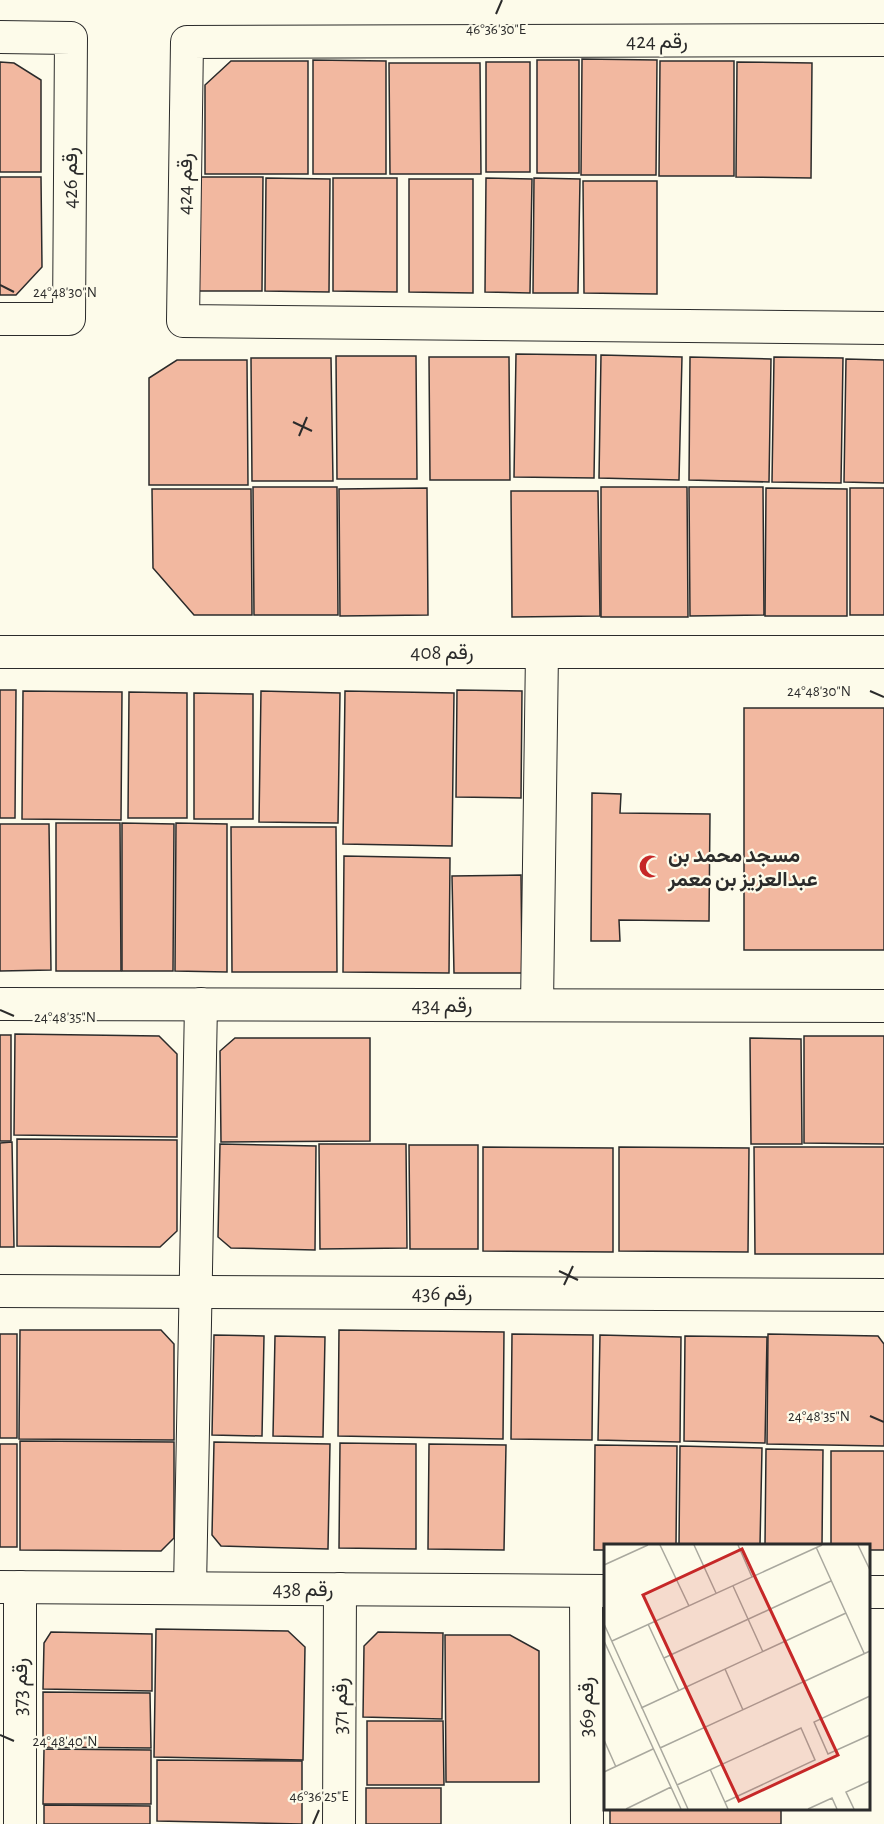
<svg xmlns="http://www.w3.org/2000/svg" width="884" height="1824" viewBox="0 0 884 1824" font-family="'Alegreya Sans',Vazirmatn,sans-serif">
<rect width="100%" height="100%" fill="#fdfbea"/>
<g fill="#f2b8a0" stroke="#2b2b2b" stroke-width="1.5">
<polygon points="582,59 657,60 656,175 581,175"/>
<polygon points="313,60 386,61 386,174 313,174"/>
<rect x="537" y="60" width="42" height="113"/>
<polygon points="231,61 308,61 308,174 205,174 205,85"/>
<polygon points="660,61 734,61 734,176 659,176"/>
<polygon points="0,62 14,63 41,80 41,172 0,172"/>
<rect x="486" y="62" width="44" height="110"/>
<polygon points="737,62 812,63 811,178 736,177"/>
<polygon points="389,63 480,63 481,174 390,174"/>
<polygon points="0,177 41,177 42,267 16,295 0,295"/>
<polygon points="197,177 263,177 262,291 198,291"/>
<polygon points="266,178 330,179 329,292 265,291"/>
<polygon points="333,178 397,178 397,292 333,291"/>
<polygon points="486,178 532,179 530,293 485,292"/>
<polygon points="534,178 580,179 578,293 533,293"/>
<polygon points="409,179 473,179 473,293 409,292"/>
<polygon points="583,181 657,181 657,294 584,293"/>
<polygon points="516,354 596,355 594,478 514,477"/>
<polygon points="601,355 682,357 679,480 599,478"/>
<polygon points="336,356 416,356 417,479 337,479"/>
<polygon points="429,357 509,357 510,480 430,480"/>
<polygon points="690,357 771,359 769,482 689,480"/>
<polygon points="774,357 843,358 841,483 772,482"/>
<polygon points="251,358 331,358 333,481 252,481"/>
<polygon points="846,359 884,360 884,483 844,482"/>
<polygon points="177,360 247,360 248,485 149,485 149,378"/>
<polygon points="253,487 337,487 338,615 254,615"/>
<polygon points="601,487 687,487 688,617 601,617"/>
<polygon points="689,487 763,487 764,615 690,616"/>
<polygon points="427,488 428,615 340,616 339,489"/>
<polygon points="766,488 847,489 847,616 765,616"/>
<rect x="850" y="488" width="34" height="127"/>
<polygon points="152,489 251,489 252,615 194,615 153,568"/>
<polygon points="511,491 598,491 600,616 512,617"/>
<polygon points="0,690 16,690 15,818 0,818"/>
<polygon points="457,690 522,691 521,798 456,797"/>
<polygon points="23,691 122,692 121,820 22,819"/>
<polygon points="261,691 340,693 338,823 259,822"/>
<polygon points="345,691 454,693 452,846 343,844"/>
<polygon points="129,692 187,693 187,818 128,818"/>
<polygon points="194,693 253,694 253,819 194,819"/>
<rect x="744" y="708" width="140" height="242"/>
<polygon points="592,793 621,794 620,813 710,814 709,921 619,920 620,941 591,941"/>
<polygon points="56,823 120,823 121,971 56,971"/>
<polygon points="122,823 174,824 173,971 122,971"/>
<polygon points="176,823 227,824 227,972 175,971"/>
<polygon points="0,824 49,824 51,970 0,971"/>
<polygon points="231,827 336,827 337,972 232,972"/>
<polygon points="344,856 450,858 449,973 343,972"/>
<polygon points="521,875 522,973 454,973 452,876"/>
<polygon points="15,1034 159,1036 177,1054 177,1137 14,1135"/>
<rect x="0" y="1035" width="11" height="106"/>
<polygon points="804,1036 884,1036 884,1144 804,1143"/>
<polygon points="235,1038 370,1038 370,1141 221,1142 220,1051"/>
<polygon points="750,1038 801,1039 802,1144 751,1144"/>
<polygon points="17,1139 177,1140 177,1231 160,1247 17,1246"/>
<polygon points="12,1142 14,1247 0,1247 0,1143"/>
<polygon points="220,1144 316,1146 315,1250 231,1248 218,1237"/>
<polygon points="319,1144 406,1144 407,1248 320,1249"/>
<polygon points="409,1145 478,1145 478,1249 410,1249"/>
<polygon points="483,1147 613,1148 613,1252 483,1251"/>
<polygon points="619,1147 749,1148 748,1252 619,1251"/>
<polygon points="754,1147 884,1147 884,1254 755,1254"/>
<polygon points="20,1330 161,1330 174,1344 174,1440 19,1439"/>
<polygon points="339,1330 504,1332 503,1439 338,1436"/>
<rect x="0" y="1334" width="17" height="104"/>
<polygon points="512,1334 593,1335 592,1440 511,1439"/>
<polygon points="768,1334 878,1336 884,1344 884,1446 767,1444"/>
<polygon points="214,1335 264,1336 262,1436 212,1435"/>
<polygon points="600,1335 681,1337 680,1442 598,1440"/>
<polygon points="275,1336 325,1337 323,1437 273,1436"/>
<polygon points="685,1336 767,1337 765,1443 684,1441"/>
<polygon points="20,1441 174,1442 174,1538 161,1551 20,1550"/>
<polygon points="214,1442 330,1444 328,1549 221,1546 212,1535"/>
<polygon points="340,1443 416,1444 416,1549 339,1548"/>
<rect x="0" y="1444" width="17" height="103"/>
<polygon points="429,1444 506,1445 504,1550 428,1549"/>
<polygon points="595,1445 677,1446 676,1545 605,1545 605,1550 594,1550"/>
<polygon points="680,1446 762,1448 760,1545 679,1545"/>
<polygon points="766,1449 823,1450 822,1545 765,1545"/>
<polygon points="831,1451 884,1451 884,1550 868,1550 868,1545 831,1545"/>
<polygon points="156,1629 288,1631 305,1647 303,1760 154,1757"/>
<polygon points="51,1632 152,1634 152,1691 43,1689 44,1643"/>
<polygon points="378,1632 443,1633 442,1719 363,1717 364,1646"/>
<polygon points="445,1635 510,1635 539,1651 539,1782 446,1782"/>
<polygon points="43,1692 150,1693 151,1748 43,1747"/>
<polygon points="367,1721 443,1721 444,1785 367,1785"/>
<polygon points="44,1749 151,1750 151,1804 43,1804"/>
<polygon points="157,1760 302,1761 302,1824 157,1821"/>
<rect x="366" y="1788" width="75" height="36"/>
<polygon points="44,1805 150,1806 150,1824 44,1824"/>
<rect x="610" y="1808" width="171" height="16"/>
</g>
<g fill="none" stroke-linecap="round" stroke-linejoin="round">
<defs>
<g id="minor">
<polyline points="0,37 71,38 69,319 0,319"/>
<polyline points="884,40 187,42 183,321 884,328"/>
<polyline points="0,652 884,652"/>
<polyline points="0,1004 884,1006"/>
<polyline points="537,1005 542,652"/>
<polyline points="0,1291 884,1295"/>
<polyline points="0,1587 605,1591"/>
<polyline points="190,1588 201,1004"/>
<polyline points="586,1591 587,1824"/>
<polyline points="868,1592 884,1592"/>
<polyline points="20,1824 20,1587"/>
<polyline points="339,1824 340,1589"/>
</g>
</defs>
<use href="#minor" stroke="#2b2b2b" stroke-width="34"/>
<use href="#minor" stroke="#fdfbea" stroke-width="32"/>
</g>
<path fill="none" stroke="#2b2b2b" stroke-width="2" d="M496 14 502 0M0 285 14 292M293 422 312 431M299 436 307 417M870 691 884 697M0 1010 14 1016M559 1271 578 1280M564 1285 573 1266M870 1416 884 1422M0 1735 14 1741M313 1824 319 1810"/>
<defs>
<symbol id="mosque-bare" viewBox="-9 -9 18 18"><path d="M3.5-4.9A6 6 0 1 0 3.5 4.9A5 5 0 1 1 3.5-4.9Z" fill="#c62828" stroke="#fdfbea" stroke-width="2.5" paint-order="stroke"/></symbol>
</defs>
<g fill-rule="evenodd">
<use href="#mosque-bare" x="634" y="850" width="33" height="33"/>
</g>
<g text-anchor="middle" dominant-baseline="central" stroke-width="4.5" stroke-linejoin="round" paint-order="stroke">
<g font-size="21" fill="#2b2b2b" stroke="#fdfbea">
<text x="657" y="41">رقم 424</text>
<text transform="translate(70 178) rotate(-90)">رقم 426</text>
<text transform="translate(185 184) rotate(-89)">رقم 424</text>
<text x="442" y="652">رقم 408</text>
<text x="442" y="1005">رقم 434</text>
<text x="442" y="1293">رقم 436</text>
<text x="303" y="1589">رقم 438</text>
<text transform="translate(20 1687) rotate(-90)">رقم 373</text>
<text transform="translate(340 1706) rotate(-90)">رقم 371</text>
<text transform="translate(586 1707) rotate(-90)">رقم 369</text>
</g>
<g font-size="21" font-weight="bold" fill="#2b2b2b" stroke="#fdfbea" text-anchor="start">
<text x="668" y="855">مسجد محمد بن<tspan x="668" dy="24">عبدالعزيز بن معمر</tspan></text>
</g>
</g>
<g transform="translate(604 1544)">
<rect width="266" height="266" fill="#fdfbea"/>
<path fill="none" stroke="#a9a89e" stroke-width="1.5" d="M56 1 85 62M90 1 112 49M134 1 148 33M254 1 266 26M212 3 260 109M0 21 44 1M129 42 159 108M0 80 84 265M44 80 75 147M0 97 77 265M8 97 218 1M60 114 227 37M121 125 139 166M266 152 210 178 224 210 266 191M37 164 242 69M0 196 12 223M56 204 266 107M106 225 124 265M0 228 49 205M73 241 197 184 211 216 121 258M22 265 67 243M204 265 228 254 233 265M250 265 242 248 266 237"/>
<path fill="#c62828" fill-opacity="0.15" stroke="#c62828" stroke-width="3" d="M138 5 234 211 135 257 39 51Z"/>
<rect width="266" height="266" fill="none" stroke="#2b2b2b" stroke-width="3"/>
</g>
<g font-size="15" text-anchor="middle" fill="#2b2b2b" stroke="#fdfbea" stroke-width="4.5" stroke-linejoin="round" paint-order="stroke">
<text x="496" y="34">46°36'30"E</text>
<text x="65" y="297">24°48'30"N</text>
<text x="819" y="696">24°48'30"N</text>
<text x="65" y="1022">24°48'35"N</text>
<text x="819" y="1421">24°48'35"N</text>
<text x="65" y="1746">24°48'40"N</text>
<text x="319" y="1801">46°36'25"E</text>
</g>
</svg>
